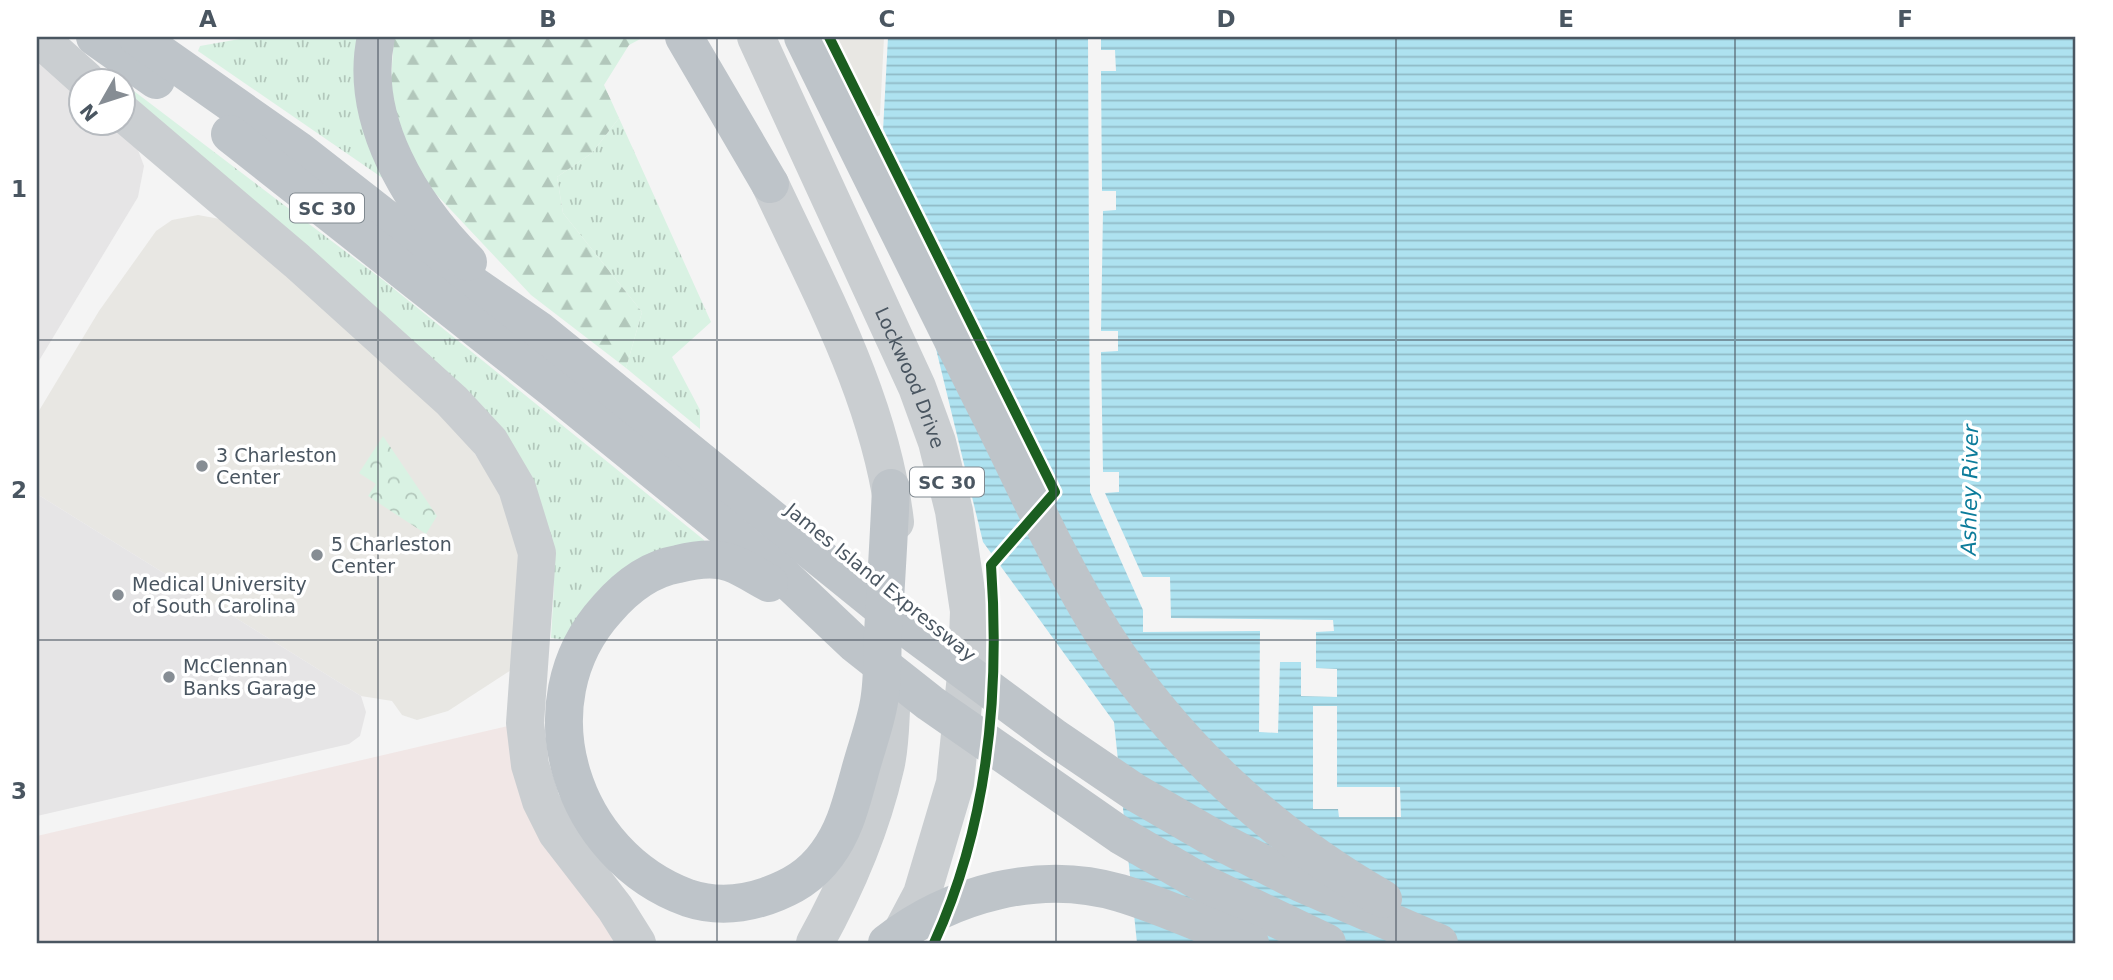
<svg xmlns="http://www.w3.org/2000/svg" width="2113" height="980" viewBox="0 0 2113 980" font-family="'DejaVu Sans',sans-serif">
<defs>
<pattern id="grass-tufts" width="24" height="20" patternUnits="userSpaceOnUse" patternTransform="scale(1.75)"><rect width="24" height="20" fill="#d9f2e3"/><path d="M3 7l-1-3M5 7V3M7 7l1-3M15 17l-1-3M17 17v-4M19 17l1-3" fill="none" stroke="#b2c7bb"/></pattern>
<pattern id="forest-firs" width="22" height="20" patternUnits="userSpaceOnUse" patternTransform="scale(1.75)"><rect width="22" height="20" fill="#d9f2e3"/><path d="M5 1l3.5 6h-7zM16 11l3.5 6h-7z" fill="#b2c7bb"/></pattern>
<pattern id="park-crowns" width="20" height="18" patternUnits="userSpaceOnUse" patternTransform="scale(1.75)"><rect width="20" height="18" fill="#d9f2e3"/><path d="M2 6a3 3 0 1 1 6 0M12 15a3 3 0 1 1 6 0" fill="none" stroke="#b2c7bb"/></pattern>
<pattern id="water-rules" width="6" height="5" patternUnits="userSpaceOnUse" patternTransform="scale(1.75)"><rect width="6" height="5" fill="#aee2f0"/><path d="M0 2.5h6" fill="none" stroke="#90bac6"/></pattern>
</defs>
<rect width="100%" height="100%" fill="#f4f4f4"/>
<g fill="#e8e7e3">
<polygon points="820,37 884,37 880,115 863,125"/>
<polygon points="198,215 220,219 444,406 518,521 519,665 448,711 417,720 402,715 392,701 361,696 37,494 37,414 99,311 156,231 172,220"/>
</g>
<g fill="#e6e5e6">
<polygon points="37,54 80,92 80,122 115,123 135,142 144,166 138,197 37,364"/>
<polygon points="37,494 361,696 366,712 360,736 349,744 37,816"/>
</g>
<polygon fill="#f1e7e6" points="516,724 627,943 37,943 37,836"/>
<g fill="url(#grass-tufts)">
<polygon points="251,37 362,37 384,179 198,51 200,46"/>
<path d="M122 82 383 280 704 540 705 547C629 568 604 565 566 640L551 638 554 585 552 544 393 327 123 88Z"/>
<polygon points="619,118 711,322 672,357 700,410 700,429 626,368 642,312 563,213 557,177 592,153"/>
</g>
<polygon fill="url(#forest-firs)" points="394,37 644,37 629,45 604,85 619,118 592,153 557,177 563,213 642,312 626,368 531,295 434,192 409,156 390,93"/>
<polygon fill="url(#park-crowns)" points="383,436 437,516 426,534 368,496 376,484 359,473"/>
<polygon fill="url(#water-rules)" points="888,37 2076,37 2076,943 1137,943 1114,722 983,542 883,131"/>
<g fill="#f4f4f4">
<polygon points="1088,37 1101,37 1101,50 1115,50 1116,71 1101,71 1102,191 1116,191 1116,210 1103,211 1101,331 1118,331 1118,351 1101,352 1103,472 1119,472 1119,492 1105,493 1143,577 1170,577 1171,618 1333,620 1334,631 1316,632 1316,668 1337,669 1337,697 1301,696 1301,662 1280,662 1278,733 1259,732 1260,631 1143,632 1143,610 1090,492"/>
<polygon points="1313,706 1337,706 1337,787 1400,787 1401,817 1339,817 1338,809 1313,809"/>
</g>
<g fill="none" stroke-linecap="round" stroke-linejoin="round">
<g stroke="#caced1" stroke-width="38">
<polyline points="38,37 86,80"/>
<path id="s1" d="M756 37 917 387 937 442 954 511 969 611 967 666 955 783 922 894 896 943"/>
<polyline points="122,112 297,261 452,401 490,442 517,488 537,553 525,723 530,765 541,801 557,833 615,908 637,943"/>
<path d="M770 184C821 293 881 401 895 522"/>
<path d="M815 943C845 889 871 829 885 768 891 745 890 718 892 693"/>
</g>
<g stroke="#bec4c9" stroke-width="38">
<polyline points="95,37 156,80"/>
<polyline points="137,37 298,150 453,271 540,331 908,629 1055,738 1136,793 1217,840 1301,883 1439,943"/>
<path d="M376 37C358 120 412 206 468 262"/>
<polyline points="684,37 770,184"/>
<path d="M803 37C862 158 922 278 982 399 1022 477 1057 560 1104 635 1173 743 1272 836 1383 899"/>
<polyline points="230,134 552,388 782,575 854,643 930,703 1120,835 1204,884 1327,943"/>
<path d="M769 583C756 576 744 568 731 563 715 557 694 560 678 564 649 569 626 587 607 609 521 704 572 856 688 898 715 907 741 905 767 896 792 887 811 876 827 854 845 830 851 803 859 775 865 751 875 726 879 702 883 680 882 655 883 633 886 584 889 536 891 488"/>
<path d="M887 943C950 894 1040 869 1120 893 1164 906 1207 927 1250 943"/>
</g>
<defs>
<path id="cycleway" d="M829 37 1055 492 991 565C1000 692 988 825 934 943"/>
</defs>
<use href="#cycleway" stroke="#fff" stroke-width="15"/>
<use href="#cycleway" stroke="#1b5e20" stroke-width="10"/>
</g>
<path fill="none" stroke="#4a5661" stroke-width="2" stroke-opacity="0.55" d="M378 37V943M717 37V943M1056 37V943M1396 37V943M1735 37V943M37 340H2076M37 640H2076"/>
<g fill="#868d94" stroke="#fff" stroke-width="2.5">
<circle cx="202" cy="466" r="7"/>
<circle cx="317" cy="555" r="7"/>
<circle cx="118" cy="595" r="7"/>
<circle cx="169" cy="677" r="7"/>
</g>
<g text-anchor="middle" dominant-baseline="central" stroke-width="7" stroke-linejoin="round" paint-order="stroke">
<g fill="#fff" stroke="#808990" stroke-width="2">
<rect x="290" y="193.5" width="74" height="29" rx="5"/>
<rect x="910" y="467.5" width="74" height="29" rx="5"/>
</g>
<g font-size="18" font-weight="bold" fill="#4a5661">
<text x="327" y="208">SC 30</text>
<text x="947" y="482">SC 30</text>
</g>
<g font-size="19" fill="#4a5661" stroke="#fff">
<text stroke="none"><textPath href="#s1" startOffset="374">Lockwood Drive</textPath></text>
<text transform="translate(881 582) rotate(39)">James Island Expressway</text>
</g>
<g font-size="19" fill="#4a5661" stroke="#fff" text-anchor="start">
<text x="216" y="455">3 Charleston<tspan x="216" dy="22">Center</tspan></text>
<text x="331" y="544">5 Charleston<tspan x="331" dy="22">Center</tspan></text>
<text x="132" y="584">Medical University<tspan x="132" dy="22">of South Carolina</tspan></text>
<text x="183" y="666">McClennan<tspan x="183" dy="22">Banks Garage</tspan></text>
</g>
<g font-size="21" font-style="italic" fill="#0c7c9b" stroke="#fff">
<text transform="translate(1970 490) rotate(-89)">Ashley River</text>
</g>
</g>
<rect width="2113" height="980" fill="none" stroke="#ffffff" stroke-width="77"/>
<g transform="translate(102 102) rotate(231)"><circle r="33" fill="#ffffff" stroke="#b7bbc0" stroke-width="2"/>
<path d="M0-5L12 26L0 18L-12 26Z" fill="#868d94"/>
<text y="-10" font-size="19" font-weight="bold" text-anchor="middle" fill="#4a5661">N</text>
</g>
<rect x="38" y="38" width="2036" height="904" fill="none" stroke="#4a5661" stroke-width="2.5"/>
<g font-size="23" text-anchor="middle" font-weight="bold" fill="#4a5661">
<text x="208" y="27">A</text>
<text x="548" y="27">B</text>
<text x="887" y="27">C</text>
<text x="1226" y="27">D</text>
<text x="1566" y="27">E</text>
<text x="1905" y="27">F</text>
<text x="19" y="197">1</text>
<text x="19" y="498">2</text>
<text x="19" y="799">3</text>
</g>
</svg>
